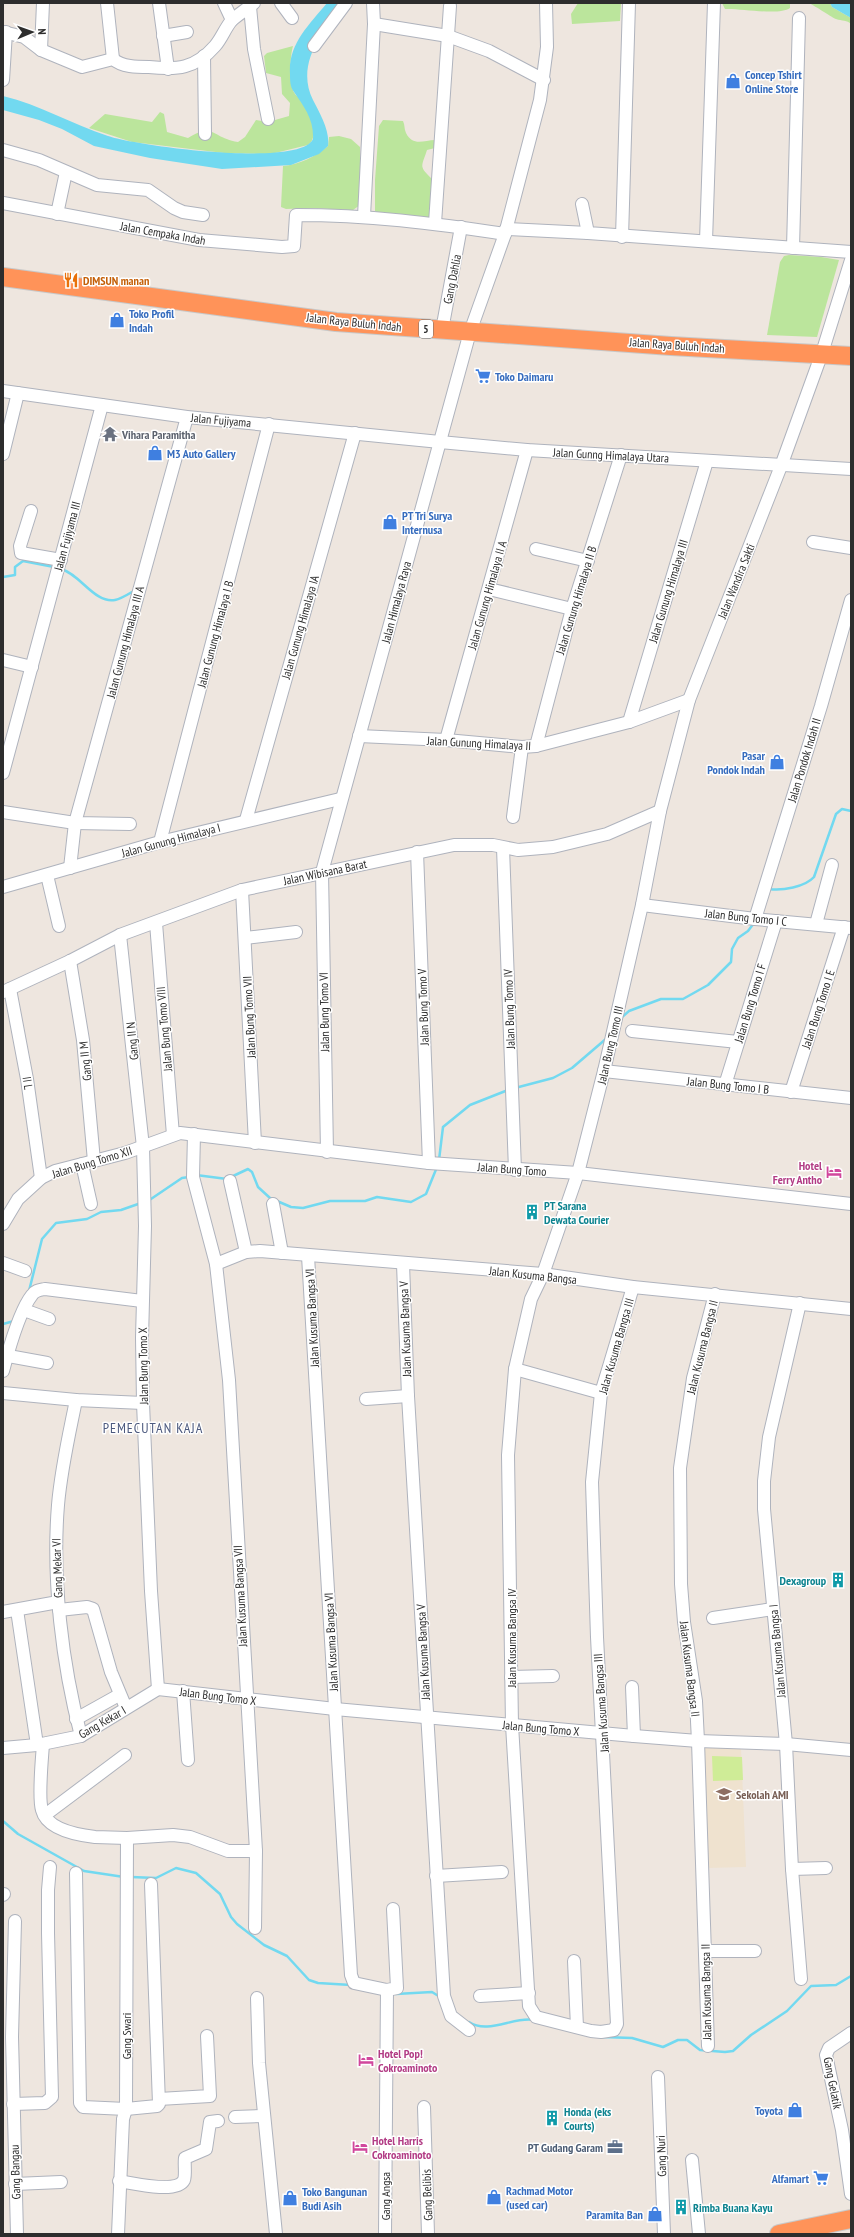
<svg xmlns="http://www.w3.org/2000/svg" width="854" height="2237" viewBox="0 0 854 2237" font-family="'PT Sans Narrow',sans-serif">
<rect width="100%" height="100%" fill="#eee6df"/>
<polygon fill="#efe2cf" points="704,1747 741,1747 746,1867 708,1868"/>
<g fill="#bbe59c">
<polygon points="578,3 621,3 620,21 572,24 571,14"/>
<path d="M722 3H790V8C779 16 740 8 725 9Z"/>
<path d="M809 3H830L832 7 851 18V24C847 20 842 21 836 19 833 18 815 6 809 3Z"/>
<path d="M293 46C290 57 289 80 293 90 294 94 298 97 301 100 308 110 321 136 308 145L271 154 224 153 132 142 89 128 105 114 152 122 160 112 164 114 167 132 188 138C214 122 212 138 238 142L245 137 256 120 268 122 289 116 290 103 282 94 281 77 266 73 264 56 267 53Z"/>
<path d="M383 120 403 121C405 125 404 129 406 133 413 147 424 140 435 140V148L427 150C421 168 419 166 432 179L429 218 379 214 375 211V180L379 126Z"/>
<path d="M339 136 351 139 360 147V205L353 210H349L314 208 286 209 281 207 283 166C299 165 316 156 328 146L329 137Z"/>
<polygon points="789,255 821,257 839,260 817,337 767,335 780,262 784,256"/>
</g>
<polygon fill="#cfec97" points="712,1756 742,1757 743,1780 713,1781"/>
<g fill="#72d9f0">
<path d="M327 3H343C323 31 295 64 313 100 320 114 330 130 328 146L319 154 291 165 222 169 150 158 94 146 62 129 39 120 3 110V96C40 105 72 124 108 136 137 146 300 168 313 139 314 119 304 107 294 92 290 87 290 80 290 74 288 44 309 25 327 3Z"/>
<polygon points="830,3 851,3 851,18 832,7"/>
</g>
<g fill="none" stroke-linecap="round" stroke-linejoin="round">
<g stroke="#72d9f0" stroke-width="2.5">
<path d="M61 569C80 574 95 604 115 600 120 599 127 595 132 592"/>
<polyline points="3,577 15,575 15,567 23,561 54,567"/>
<path d="M769 889C782 891 805 887 814 877L836 814 842 809 851 811"/>
<polyline points="621,1018 629,1011 661,999 683,999 708,985 731,962 732,949 738,938 748,931 754,923"/>
<polyline points="515,1088 553,1078 572,1068 607,1038"/>
<polyline points="439,1160 443,1127 470,1105 508,1090"/>
<polyline points="196,1175 227,1179"/>
<polyline points="231,1177 248,1169 252,1172 258,1187 270,1198 291,1207 303,1208 330,1201 365,1201 377,1197 411,1202 426,1194 437,1167"/>
<polyline points="148,1201 182,1178 189,1177"/>
<polyline points="29,1291 42,1239 56,1223 87,1219 101,1212 121,1210 141,1203"/>
<polyline points="3,1324 14,1321"/>
<polyline points="3,1821 18,1834 84,1871 124,1877"/>
<polyline points="131,1877 156,1878 176,1868 196,1873 220,1894 231,1917 237,1924 264,1945 287,1956 309,1980 318,1983 351,1985"/>
<polyline points="396,1994 432,1992 440,1997"/>
<path d="M469 2022C488 2035 514 2016 534 2020"/>
<polyline points="603,2037 632,2038 663,2047 678,2040 687,2040 700,2050 725,2052 733,2051 751,2035 787,2011 811,1986 836,1985 851,1976"/>
</g>
<defs>
<g id="minor">
<polyline points="107,3 113,59"/>
<polyline points="159,3 168,69"/>
<polyline points="224,3 232,20"/>
<polyline points="281,3 292,18"/>
<polyline points="250,7 254,49 268,119"/>
<polyline points="374,24 448,36 489,51 544,80"/>
<path d="M3 32 24 37 41 50 82 67 113 59C122 67 137 67 149 67 177 70 195 69 215 46 222 38 225 28 232 20 239 14 247 9 254 3"/>
<polyline points="163,36 187,32"/>
<polyline points="314,46 346,3"/>
<polyline points="41,50 43,3"/>
<polyline points="204,56 205,134"/>
<polyline points="3,80 6,32"/>
<polyline points="3,150 39,160 97,185 148,190 174,208 183,212 203,215"/>
<path d="M3 203 199 240 282 247 294 246 296 215C368 215 433 223 505 234"/>
<polyline points="582,204 588,233 851,252"/>
<polyline points="57,214 66,172"/>
<polyline points="364,216 374,24 373,3"/>
<polyline points="435,223 450,6"/>
<polyline points="506,229 588,233"/>
<polyline points="622,237 629,3"/>
<polyline points="706,241 714,3"/>
<polyline points="793,248 799,18"/>
<polyline points="442,330 461,227"/>
<polyline points="3,391 187,417 440,442 527,450 851,469"/>
<polyline points="3,454 18,393"/>
<polyline points="31,511 20,546 21,553 61,560"/>
<polyline points="813,542 851,548"/>
<polyline points="536,549 588,561"/>
<polyline points="489,589 572,609"/>
<polyline points="3,660 32,667"/>
<polyline points="629,722 707,461"/>
<polyline points="359,736 446,740 522,747 536,746 629,722 689,700"/>
<polyline points="446,740 527,450"/>
<polyline points="536,746 572,609 621,455"/>
<polyline points="3,773 102,405"/>
<polyline points="3,812 75,823 130,824"/>
<polyline points="513,817 522,747"/>
<polyline points="246,820 355,433"/>
<polyline points="160,842 269,424"/>
<polyline points="503,848 515,1170"/>
<polyline points="417,852 429,1163"/>
<polyline points="70,868 75,823 187,417"/>
<polyline points="47,875 59,926"/>
<polyline points="3,887 160,842 340,799"/>
<polyline points="242,890 255,1143"/>
<polyline points="642,905 755,919 851,928"/>
<polyline points="755,919 821,706 851,600"/>
<polyline points="156,923 173,1135"/>
<polyline points="816,924 832,865"/>
<polyline points="120,935 143,1147 145,1226 142,1338 143,1403 151,1591 158,1689"/>
<polyline points="245,938 296,932"/>
<polyline points="70,961 83,1040 94,1161"/>
<polyline points="10,989 27,1079 41,1178"/>
<polyline points="3,992 70,961 120,935 242,890 454,845 493,845 518,850 553,847 607,834 660,811"/>
<polyline points="632,1031 738,1042"/>
<polyline points="604,1071 851,1098"/>
<polyline points="725,1085 776,921"/>
<polyline points="791,1092 844,927"/>
<polyline points="194,1134 193,1177 216,1264 229,1380 256,1851 255,1928"/>
<polyline points="327,1152 322,872 470,332 505,234 540,100 547,47 546,3"/>
<polyline points="82,1164 91,1204"/>
<polyline points="230,1181 246,1252"/>
<polyline points="273,1204 282,1253"/>
<polyline points="3,1224 18,1199 41,1178 55,1171 125,1153 180,1133 429,1163 578,1173 851,1204"/>
<polyline points="308,1256 351,1975 354,1983 387,1990 397,1988 393,1909"/>
<polyline points="3,1263 25,1271"/>
<polyline points="216,1264 246,1252 260,1251 543,1274 633,1287 851,1309"/>
<polyline points="403,1264 408,1396 444,1996 451,2016 469,2030"/>
<polyline points="633,1287 601,1393 592,1482 597,1637 617,2024 614,2030 601,2032 591,2031 536,2017 529,2006 512,1725 508,1455 515,1369 531,1299 543,1274 578,1173 604,1071 642,905 660,811 689,700 781,466 822,353 851,260"/>
<polyline points="800,1303 769,1437 764,1481 764,1509 786,1744 792,1869 801,1979"/>
<polyline points="24,1310 49,1319"/>
<polyline points="3,1355 47,1363"/>
<polyline points="515,1369 601,1393"/>
<path d="M3 1371C8 1352 20 1310 32 1295 35 1290 40 1290 45 1289L142 1301"/>
<polyline points="3,1393 76,1400 143,1403"/>
<polyline points="366,1399 408,1396"/>
<path d="M76 1400C69 1435 61 1469 58 1505 52 1579 62 1664 81 1736"/>
<polyline points="17,1610 37,1745 81,1736 158,1689"/>
<polyline points="59,1610 87,1607 93,1609 111,1672 126,1708"/>
<polyline points="3,1612 58,1602"/>
<polyline points="713,1618 773,1609"/>
<polyline points="511,1677 553,1676"/>
<polyline points="632,1687 634,1736"/>
<polyline points="158,1689 335,1709 634,1736 698,1741 786,1744 851,1750"/>
<polyline points="183,1691 188,1760"/>
<polyline points="76,1719 119,1695"/>
<path d="M43 1744C42 1759 38 1798 42 1810 47 1830 78 1835 95 1837L127 1838 173 1835 190 1837 228 1851H256"/>
<polyline points="3,1748 37,1745"/>
<polyline points="45,1815 125,1755"/>
<polyline points="792,1869 826,1868"/>
<polyline points="76,1873 80,2103 83,2107 126,2109 157,2106 159,2104 151,1884"/>
<polyline points="436,1876 502,1872"/>
<polyline points="3,1895 4,1894"/>
<polyline points="15,1921 12,2037 17,2234"/>
<polyline points="706,1951 755,1951"/>
<polyline points="574,1961 577,2027"/>
<polyline points="480,1996 529,1993"/>
<polyline points="257,1998 259,2063 276,2234"/>
<polyline points="851,2033 829,2048 826,2055 842,2130 851,2194"/>
<polyline points="708,2046 698,1741 696,1701 684,1622 681,1584 680,1468 693,1378 715,1294"/>
<polyline points="658,2077 664,2234"/>
<polyline points="159,2099 210,2096 207,2036"/>
<polyline points="13,2104 45,2103 52,2097 48,1933 48,1890 50,1867"/>
<polyline points="424,2107 428,2234"/>
<polyline points="235,2117 264,2116"/>
<polyline points="692,2160 699,2234"/>
<path d="M119 2181C132 2183 177 2194 184 2180 186 2175 184 2164 185 2158L206 2149 210 2122 218 2121"/>
<polyline points="15,2184 61,2182"/>
<polyline points="118,2234 123,2119 126,2109 127,1838"/>
<polyline points="385,2234 387,1990"/>
</g>
<g id="highway">
<polyline points="3,277 336,322 671,346 851,356"/>
<polyline points="779,2234 851,2219"/>
</g>
</defs>
<use href="#minor" stroke="#afb3bd" stroke-width="14"/>
<use href="#highway" stroke="#c8c8c8" stroke-width="20"/>
<use href="#minor" stroke="#fff" stroke-width="12"/>
<use href="#highway" stroke="#ff9359" stroke-width="18"/>
</g>
<defs>
<symbol id="shop-bare" viewBox="-9 -9 18 18"><path d="M-5-2.5h2.3a2.7 3.5 0 0 1 5.4 0H5L5.5 6h-11ZM-1.5-2.5h3a1.5 2.3 0 0 0-3 0Z" fill="#3f7fe0" stroke="#fff" stroke-width="2.5" paint-order="stroke"/></symbol>
<symbol id="restaurant-bare" viewBox="-9 -9 18 18"><path d="M-5-6h1v4h1v-4h1v4h1v-4h1v5L-1.5 .5V6h-2V.5L-5-1ZM5-6V6H3V1.5H1.5Q1.5-4 5-6Z" fill="#e8710a" stroke="#fff" stroke-width="2.5" paint-order="stroke"/></symbol>
<symbol id="supermarket-bare" viewBox="-9 -9 18 18"><path d="M-6-5.5h2.5l.6 2H6L4.5 2H-2.5L-4.4-4H-6ZM-1.5 3.2a1.3 1.3 0 1 0 .1 0ZM3 3.2a1.3 1.3 0 1 0 .1 0Z" fill="#3f7fe0" stroke="#fff" stroke-width="2.5" paint-order="stroke"/></symbol>
<symbol id="temple-bare" viewBox="-9 -9 18 18"><path d="M0-6L5-2H3V0L6.5 2.5H4V6H1.5V3h-3V6H-4V2.5H-6.5L-3 0V-2H-5Z" fill="#6b7280" stroke="#fff" stroke-width="2.5" paint-order="stroke"/></symbol>
<symbol id="hotel-bare" viewBox="-9 -9 18 18"><path d="M-6-4.5h1.5V1H6V5H4.5V3h-9V5H-6ZM-4 0a1.8 1.8 0 1 1 3.6 0ZM.5 0V-2.5h3Q6-2.5 6 0Z" fill="#d1479c" stroke="#fff" stroke-width="2.5" paint-order="stroke"/></symbol>
<symbol id="building-bare" viewBox="-9 -9 18 18"><path d="M-4-6H4V6H1V3H-1V6H-4ZM-2.5-4.3h1.7v1.8h-1.7ZM.8-4.3h1.7v1.8H.8ZM-2.5-1h1.7V.8h-1.7ZM.8-1h1.7V.8H.8Z" fill="#0f9aa8" stroke="#fff" stroke-width="2.5" paint-order="stroke"/></symbol>
<symbol id="school-bare" viewBox="-9 -9 18 18"><path d="M0-5L7-2L0 1L-7-2ZM-4 1L0 2.5L4 1V4Q0 6-4 4Z" fill="#8d6e63" stroke="#fff" stroke-width="2.5" paint-order="stroke"/></symbol>
<symbol id="office-bare" viewBox="-9 -9 18 18"><path d="M-6-3h4V-5.5h4V-3h4V5H-6ZM-1-4.5V-3h2v-1.5ZM-6 0V1H6V0Z" fill="#5c6f8a" stroke="#fff" stroke-width="2.5" paint-order="stroke"/></symbol>
</defs>
<g fill-rule="evenodd">
<use href="#shop-bare" x="722" y="70" width="22" height="22"/>
<use href="#restaurant-bare" x="60" y="269" width="22" height="22"/>
<use href="#shop-bare" x="106" y="309" width="22" height="22"/>
<use href="#supermarket-bare" x="472" y="365" width="22" height="22"/>
<use href="#temple-bare" x="99" y="423" width="22" height="22"/>
<use href="#shop-bare" x="144" y="442" width="22" height="22"/>
<use href="#shop-bare" x="379" y="511" width="22" height="22"/>
<use href="#shop-bare" x="766" y="751" width="22" height="22"/>
<use href="#hotel-bare" x="823" y="1161" width="22" height="22"/>
<use href="#building-bare" x="521" y="1201" width="22" height="22"/>
<use href="#building-bare" x="827" y="1569" width="22" height="22"/>
<use href="#school-bare" x="713" y="1783" width="22" height="22"/>
<use href="#hotel-bare" x="355" y="2049" width="22" height="22"/>
<use href="#shop-bare" x="784" y="2099" width="22" height="22"/>
<use href="#building-bare" x="541" y="2107" width="22" height="22"/>
<use href="#hotel-bare" x="349" y="2136" width="22" height="22"/>
<use href="#office-bare" x="604" y="2136" width="22" height="22"/>
<use href="#supermarket-bare" x="810" y="2167" width="22" height="22"/>
<use href="#shop-bare" x="483" y="2186" width="22" height="22"/>
<use href="#shop-bare" x="279" y="2187" width="22" height="22"/>
<use href="#building-bare" x="670" y="2196" width="22" height="22"/>
<use href="#shop-bare" x="644" y="2203" width="22" height="22"/>
</g>
<g text-anchor="middle" dominant-baseline="central" stroke-width="3" stroke-linejoin="round" paint-order="stroke">
<rect fill="#fff" stroke="#6c6c6c" stroke-width="1" x="419" y="320" width="14" height="18" rx="3"/>
<g font-size="11" font-weight="bold" fill="#2d2d2d">
<text x="426" y="329">5</text>
</g>
<g font-size="12" font-weight="bold" fill="#366cbe" stroke="#fff" text-anchor="start">
<text x="745" y="74">Concep Tshirt<tspan x="745" dy="14">Online Store</tspan></text>
<text x="129" y="313">Toko Profil<tspan x="129" dy="14">Indah</tspan></text>
<text x="495" y="376">Toko Daimaru</text>
<text x="167" y="453">M3 Auto Gallery</text>
<text x="402" y="515">PT Tri Surya<tspan x="402" dy="14">Internusa</tspan></text>
<text x="765" y="755" text-anchor="end">Pasar<tspan x="765" dy="14">Pondok Indah</tspan></text>
<text x="783" y="2110" text-anchor="end">Toyota</text>
<text x="809" y="2178" text-anchor="end">Alfamart</text>
<text x="506" y="2190">Rachmad Motor<tspan x="506" dy="14">(used car)</tspan></text>
<text x="302" y="2191">Toko Bangunan<tspan x="302" dy="14">Budi Asih</tspan></text>
<text x="643" y="2214" text-anchor="end">Paramita Ban</text>
</g>
<g font-size="12" fill="#2d2d2d" stroke="#fff">
<text transform="translate(163 233) rotate(10)">Jalan Cempaka Indah</text>
<text transform="translate(452 279) rotate(-79)">Gang Dahlia</text>
<text transform="translate(354 322) rotate(6)">Jalan Raya Buluh Indah</text>
<text transform="translate(677 345) rotate(4)">Jalan Raya Buluh Indah</text>
<text transform="translate(221 420) rotate(5)">Jalan Fujiyama</text>
<text transform="translate(611 455) rotate(3)">Jalan Gunng Himalaya Utara</text>
<text transform="translate(67 536) rotate(-75)">Jalan Fujiyama III</text>
<text transform="translate(736 581) rotate(-68)">Jalan Wandira Sakti</text>
<text transform="translate(668 591) rotate(-73)">Jalan Gunung Himalaya III</text>
<text transform="translate(487 595) rotate(-74)">Jalan Gunung Himalaya II A</text>
<text transform="translate(576 600) rotate(-73)">Jalan Gunung Himalaya II B</text>
<text transform="translate(396 602) rotate(-75)">Jalan Himalaya Raya</text>
<text transform="translate(300 627) rotate(-74)">Jalan Gunung Himalaya IA</text>
<text transform="translate(215 634) rotate(-75)">Jalan Gunung Himalaya I B</text>
<text transform="translate(125 642) rotate(-75)">Jalan Gunung Himalaya III A</text>
<text transform="translate(479 743) rotate(3)">Jalan Gunung Himalaya II</text>
<text transform="translate(804 760) rotate(-73)">Jalan Pondok Indah II</text>
<text transform="translate(171 840) rotate(-15)">Jalan Gunung Himalaya I</text>
<text transform="translate(325 872) rotate(-12)">Jalan Wibisana Barat</text>
<text transform="translate(746 917) rotate(6)">Jalan Bung Tomo I C</text>
<text transform="translate(750 1003) rotate(-73)">Jalan Bung Tomo I F</text>
<text transform="translate(423 1007) rotate(-92)">Jalan Bung Tomo V</text>
<text transform="translate(509 1009) rotate(-92)">Jalan Bung Tomo IV</text>
<text transform="translate(818 1009) rotate(-72)">Jalan Bung Tomo I E</text>
<text transform="translate(324 1012) rotate(-91)">Jalan Bung Tomo VI</text>
<text transform="translate(249 1017) rotate(-93)">Jalan Bung Tomo VII</text>
<text transform="translate(164 1029) rotate(-95)">Jalan Bung Tomo VIII</text>
<text transform="translate(132 1041) rotate(-96)">Gang II N</text>
<text transform="translate(610 1045) rotate(-77)">Jalan Bung Tomo III</text>
<text transform="translate(85 1061) rotate(-96)">Gang II M</text>
<text transform="translate(28 1083) rotate(81)">II L</text>
<text transform="translate(728 1085) rotate(6)">Jalan Bung Tomo I B</text>
<text transform="translate(92 1162) rotate(-17)">Jalan Bung Tomo XII</text>
<text transform="translate(512 1169) rotate(4)">Jalan Bung Tomo</text>
<text transform="translate(533 1275) rotate(6)">Jalan Kusuma Bangsa</text>
<text transform="translate(312 1318) rotate(-93)">Jalan Kusuma Bangsa VI</text>
<text transform="translate(405 1329) rotate(-92)">Jalan Kusuma Bangsa V</text>
<text transform="translate(616 1346) rotate(-74)">Jalan Kusuma Bangsa III</text>
<text transform="translate(702 1347) rotate(-76)">Jalan Kusuma Bangsa II</text>
<text transform="translate(143 1366) rotate(-91)">Jalan Bung Tomo X</text>
<text transform="translate(57 1568) rotate(-92)">Gang Mekar VI</text>
<text transform="translate(240 1596) rotate(-93)">Jalan Kusuma Bangsa VII</text>
<text transform="translate(511 1638) rotate(-90)">Jalan Kusuma Bangsa IV</text>
<text transform="translate(331 1642) rotate(-93)">Jalan Kusuma Bangsa VI</text>
<text transform="translate(777 1651) rotate(-95)">Jalan Kusuma Bangsa I</text>
<text transform="translate(423 1652) rotate(-93)">Jalan Kusuma Bangsa V</text>
<text transform="translate(690 1669) rotate(83)">Jalan Kusuma Bangsa II</text>
<text transform="translate(218 1696) rotate(7)">Jalan Bung Tomo X</text>
<text transform="translate(601 1703) rotate(-94)">Jalan Kusuma Bangsa III</text>
<text transform="translate(102 1722) rotate(-30)">Gang Kekar I</text>
<text transform="translate(541 1728) rotate(5)">Jalan Bung Tomo X</text>
<text transform="translate(706 1992) rotate(-91)">Jalan Kusuma Bangsa II</text>
<text transform="translate(126 2036) rotate(-90)">Gang Swari</text>
<text transform="translate(833 2083) rotate(79)">Gang Gelatik</text>
<text transform="translate(661 2156) rotate(-92)">Gang Nuri</text>
<text transform="translate(15 2172) rotate(-92)">Gang Bangau</text>
<text transform="translate(427 2195) rotate(-92)">Gang Belibis</text>
<text transform="translate(385 2196) rotate(-90)">Gang Angsa</text>
</g>
<g font-size="12" font-weight="bold" fill="#c56008" stroke="#fff" text-anchor="start">
<text x="83" y="280">DIMSUN manan</text>
</g>
<g font-size="12" font-weight="bold" fill="#5b616d" stroke="#fff" text-anchor="start">
<text x="122" y="434">Vihara Paramitha</text>
</g>
<g font-size="12" font-weight="bold" fill="#b23c85" stroke="#fff" text-anchor="start">
<text x="822" y="1165" text-anchor="end">Hotel<tspan x="822" dy="14">Ferry Antho</tspan></text>
<text x="378" y="2053">Hotel Pop!<tspan x="378" dy="14">Cokroaminoto</tspan></text>
<text x="372" y="2140">Hotel Harris<tspan x="372" dy="14">Cokroaminoto</tspan></text>
</g>
<g font-size="12" font-weight="bold" fill="#0d838f" stroke="#fff" text-anchor="start">
<text x="544" y="1205">PT Sarana<tspan x="544" dy="14">Dewata Courier</tspan></text>
<text x="826" y="1580" text-anchor="end">Dexagroup</text>
<text x="564" y="2111">Honda (eks<tspan x="564" dy="14">Courts)</tspan></text>
<text x="693" y="2207">Rimba Buana Kayu</text>
</g>
<g font-size="12" font-weight="bold" fill="#785e54" stroke="#fff" text-anchor="start">
<text x="736" y="1794">Sekolah AMI</text>
</g>
<g font-size="12" font-weight="bold" fill="#4e5e75" stroke="#fff" text-anchor="end">
<text x="603" y="2147">PT Gudang Garam</text>
</g>
<g font-size="14" letter-spacing="1" fill="#4c597e" stroke="#fff">
<text x="153" y="1428">PEMECUTAN KAJA</text>
</g>
</g>
<rect width="854" height="2237" fill="none" stroke="#2d2d2d" stroke-width="8"/>
<g transform="translate(32 32) rotate(88)" stroke="#ffffff" stroke-width="3" paint-order="stroke">
<path d="M0-3L7 15L0 10L-7 15Z" fill="#2d2d2d"/>
<text y="-6" font-size="11" font-weight="bold" text-anchor="middle" fill="#2d2d2d">N</text>
</g>
</svg>
